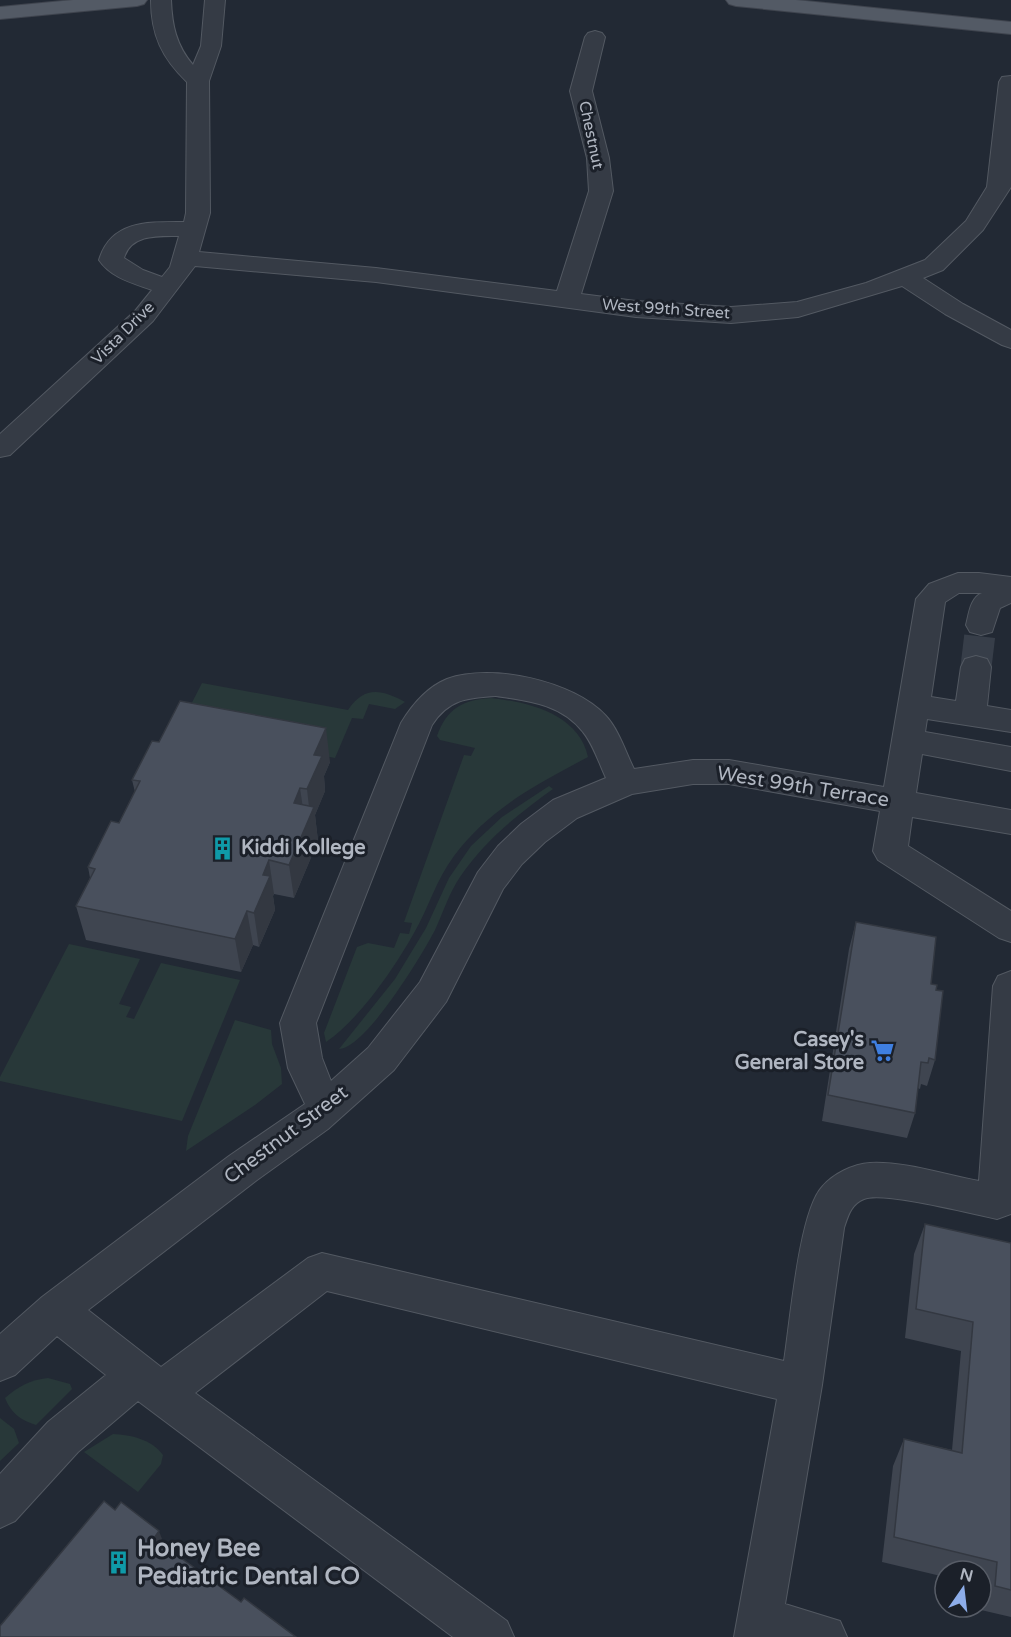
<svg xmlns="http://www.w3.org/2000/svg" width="1011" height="1637" viewBox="0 0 1011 1637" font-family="'Varela Round',sans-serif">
<rect width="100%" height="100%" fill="#222934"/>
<g fill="#283839">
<path d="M202 683 348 710C364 686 381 689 405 702L395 709 369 704 363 719 352 718 335 758 179 728Z"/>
<path d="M491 698C528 702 579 714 588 757 537 784 489 809 454 856 436 880 429 907 414 933 395 967 359 1020 326 1042L324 1033 357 947 368 943 394 948 400 933 409 934 412 923 404 922 464 755 471 756 475 748 440 740 437 736C447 708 463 700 491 698Z"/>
<path d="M549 786 553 789C517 815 486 839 460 877 449 893 443 913 435 930 422 955 366 1048 339 1049L395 979 426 928 449 878 471 846 502 817Z"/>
<polygon points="69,944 140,959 119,1004 131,1007 126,1017 134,1019 161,963 240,980 182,1121 0,1081 0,1077"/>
<polygon points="235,1020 271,1030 272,1044 281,1068 282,1084 255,1105 186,1151 188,1136"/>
<path d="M48 1378 70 1384 72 1389 36 1425C20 1420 11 1413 5 1398 19 1386 30 1380 48 1378Z"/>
<polygon points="0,1418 14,1429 19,1443 0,1461"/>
<path d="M113 1434C131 1435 151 1439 163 1455L161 1464 138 1492 84 1452Z"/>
</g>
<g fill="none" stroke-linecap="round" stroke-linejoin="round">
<polyline stroke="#373e49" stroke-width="31" stroke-dasharray="31 15" stroke-linecap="butt" points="976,667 981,625"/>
<defs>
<g id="minor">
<path d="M151 0H171C172 25 176 45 193 65L201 46 205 0H225L221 46 209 81 210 213 199 252 376 268 557 291 589 191 587 158 570 91 585 37 588 33 595 31 602 33 605 37 592 91 609 158 613 191 581 294 636 301 731 307 797 302 866 283 925 260 966 221 987 187 999 82 1002 77 1011 76V187L983 230 943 270 923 278 963 304 1011 330V348L1002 345 945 314 902 286 798 317 731 323 636 317 376 282 195 266 153 321 10 455 0 457V434L135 311 152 290C133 283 111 278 99 260 111 220 148 222 184 222L186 213 187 82C162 58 151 35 151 0ZM179 236 170 267 162 277 143 270 124 258C131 234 158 236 179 236Z"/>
<path d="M958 573H979L1011 577V603L1000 608 992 632 981 635 970 632 966 625C969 614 970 598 982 593H959L945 602 931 697 956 701 961 667 965 659 976 656 987 659 991 667 987 706 1011 710V732L927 719 925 732 1011 747V771L922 754 916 793 1011 810V834L912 817 908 846 1011 911V942L999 938 878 860 873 851 880 811 729 784H693L632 794 577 818 545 842 522 864 503 889 446 1002 394 1070 328 1129 257 1180 88 1310 161 1367 308 1258 322 1253 784 1361C790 1323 799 1212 822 1187 833 1174 853 1164 870 1163 903 1161 946 1175 979 1181L993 986 998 976 1011 971V1214L997 1219C972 1214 883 1191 864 1199 851 1204 848 1216 844 1228L822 1385 785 1604 840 1621 847 1637H734L777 1399 327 1291 195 1393 507 1621 514 1637H453L138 1401 78 1452 15 1521 0 1528V1474L48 1422 106 1375 57 1336 15 1375 0 1381V1334L42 1297 229 1156 305 1104 288 1068 280 1023 401 723C412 705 427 687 447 679 492 663 574 681 606 716 619 730 626 753 634 769L693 760H729L884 787 916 599 929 584ZM496 696C529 701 561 704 583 732 593 744 599 763 606 778L553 800 521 824 498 846 478 872 420 982 368 1048 331 1081 322 1058 316 1023 432 725C449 699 467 698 496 696Z"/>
</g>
<g id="major">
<polygon points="73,0 147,0 144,4 137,6 0,19 0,7"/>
<polygon points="726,0 796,0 1011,22 1011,34 736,6 729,4"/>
</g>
</defs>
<use href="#minor" stroke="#535962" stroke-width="2"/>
<use href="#major" stroke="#3f444e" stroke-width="2"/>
<use href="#minor" fill="#353b45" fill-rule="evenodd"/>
<use href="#major" fill="#535a65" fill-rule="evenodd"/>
</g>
<g fill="#3f4550">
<polygon points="159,742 330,762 324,776 325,791 315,815 318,841 294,898 274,894 273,896 275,910 259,947 253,945 241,972 86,940 76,906 90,878 88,867 119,823 135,792 132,780"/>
<polygon points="856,922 936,990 935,1060 927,1086 921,1084 920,1089 918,1088 915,1113 907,1138 822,1121 849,949"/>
<polygon points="925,1224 1011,1243 1011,1617 981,1610 983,1586 981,1586 981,1571 945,1571 945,1577 882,1562 893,1466 904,1439 952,1450 961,1351 905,1338 914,1254"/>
</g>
<g fill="#333841">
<polygon points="326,728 330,762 324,776 325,791 315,815 318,841 294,898 289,865 310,816 307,789 314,755"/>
<polygon points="300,788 305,822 294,803"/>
<polygon points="269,860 274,894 273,896 275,910 259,947 254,913 263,875"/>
<polygon points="247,911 253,945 241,972 235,939"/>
<polygon points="159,1531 162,1539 156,1545 154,1538"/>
</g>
<g fill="#49505d" stroke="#333841" stroke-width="1.5">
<polygon points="180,701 326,728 314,755 322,756 307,789 300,788 294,803 314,807 308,821 289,865 269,860 263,875 270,876 254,913 247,911 235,939 76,906 95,869 88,867 111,821 119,823 140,781 132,780 152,741 159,742"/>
<polygon points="856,922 936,937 931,984 937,985 936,990 943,991 935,1060 929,1058 928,1063 921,1062 915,1113 828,1095"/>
<polygon points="925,1224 1011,1243 1011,1590 995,1586 997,1562 894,1537 904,1439 962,1453 973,1322 916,1309"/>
<polygon points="104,1501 115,1510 121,1502 159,1531 154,1538 241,1602 244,1598 296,1637 0,1637 0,1626"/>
</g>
<defs>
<symbol id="building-bare" viewBox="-9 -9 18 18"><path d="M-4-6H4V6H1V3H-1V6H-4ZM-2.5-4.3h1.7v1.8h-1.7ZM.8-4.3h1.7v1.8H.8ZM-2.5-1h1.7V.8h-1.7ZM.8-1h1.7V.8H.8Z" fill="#0f9aa8" stroke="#1b2029" stroke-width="2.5" paint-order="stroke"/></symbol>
<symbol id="supermarket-bare" viewBox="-9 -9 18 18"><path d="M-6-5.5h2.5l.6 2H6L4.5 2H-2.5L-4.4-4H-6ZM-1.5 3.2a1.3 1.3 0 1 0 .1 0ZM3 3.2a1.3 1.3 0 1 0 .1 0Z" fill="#3f7fe0" stroke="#1b2029" stroke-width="2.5" paint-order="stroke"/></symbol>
</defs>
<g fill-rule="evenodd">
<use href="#building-bare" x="206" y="832" width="33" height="33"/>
<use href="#supermarket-bare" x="866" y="1034" width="33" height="33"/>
<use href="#building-bare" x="102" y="1546" width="33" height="33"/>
</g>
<g text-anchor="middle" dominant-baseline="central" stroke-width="6" stroke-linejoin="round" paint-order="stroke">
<g font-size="16" fill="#b0b6c1" stroke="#1b2029">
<text transform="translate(591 135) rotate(78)">Chestnut</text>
<text transform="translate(666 309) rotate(4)">West 99th Street</text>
<text transform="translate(123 333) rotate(-45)">Vista Drive</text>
</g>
<g font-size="20" fill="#b0b6c1" stroke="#1b2029">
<text transform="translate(803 787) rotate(9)">West 99th Terrace</text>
<text transform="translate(286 1135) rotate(-37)">Chestnut Street</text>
</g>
<g font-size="20" font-weight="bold" fill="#b0b6c1" stroke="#1b2029" text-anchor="start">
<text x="241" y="848">Kiddi Kollege</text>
<text x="864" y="1040" text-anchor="end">Casey's<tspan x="864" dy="23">General Store</tspan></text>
</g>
<g font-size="24" font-weight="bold" fill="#b0b6c1" stroke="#1b2029" text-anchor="start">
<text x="137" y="1548">Honey Bee<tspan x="137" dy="28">Pediatric Dental CO</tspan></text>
</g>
</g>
<g transform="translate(963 1589) rotate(14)"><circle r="28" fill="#1b2029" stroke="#575c66" stroke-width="1.5"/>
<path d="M0-4.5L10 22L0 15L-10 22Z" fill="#8dade9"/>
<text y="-9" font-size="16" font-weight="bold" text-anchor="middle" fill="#b0b6c1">N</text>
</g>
</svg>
